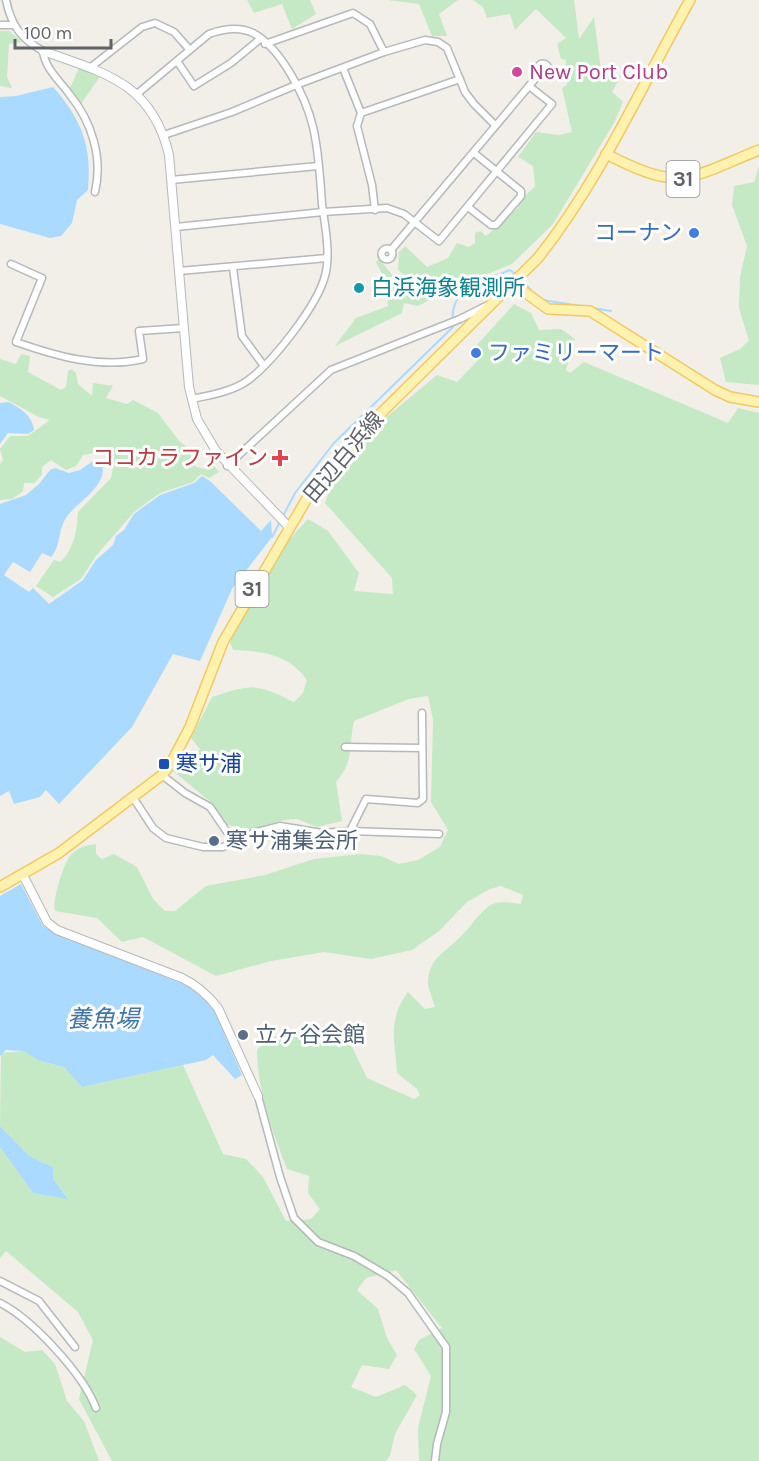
<svg xmlns="http://www.w3.org/2000/svg" width="759" height="1461" viewBox="0 0 759 1461" font-family="Karla,'Noto Sans JP',sans-serif">
<rect width="100%" height="100%" fill="#f1efe8"/>
<g fill="#c5e8c5">
<polygon points="247,0 310,0 316,14 292,29 282,4 254,13"/>
<polygon points="387,0 458,0 439,14 447,36 432,36 419,4"/>
<polygon points="473,0 574,0 579,39 594,17 601,70 621,76 612,92 623,102 614,123 553,224 512,264 449,289 418,306 404,303 402,313 335,346 356,318 388,306 387,283 376,262 379,259 398,282 414,293 422,289 398,270 399,252 405,246 427,267 448,258 457,243 469,247 475,243 475,233 481,231 486,236 518,208 521,200 535,186 533,166 518,157 536,132 559,135 572,132 562,88 567,85 566,60 561,59 557,44 566,38 536,9 515,30 510,14 487,18 483,7"/>
<polygon points="0,31 9,31 22,42 9,44 7,77 12,88 0,86"/>
<polygon points="79,68 101,75 81,104 69,90"/>
<polygon points="759,166 759,385 726,382 720,358 740,349 749,341 739,308 740,277 747,246 732,205 734,186 754,182"/>
<path d="M514 304 531 313 539 330 561 329 575 339 566 370 570 373 584 362 728 423 738 408 759 413V1461H419L418 1428 431 1376 414 1349 419 1340 442 1328 396 1270 366 1278 357 1290 378 1309 387 1338 397 1355 389 1369 362 1365 351 1387 376 1397 405 1385 417 1395 395 1434 390 1456 386 1461H112L79 1399 93 1340 78 1312 6 1251 0 1258V1147L33 1193 68 1198 53 1178V1167L29 1156 0 1126 1 1053 23 1051 40 1061 64 1067 82 1087 183 1065 223 1154 246 1159 263 1177 286 1221 311 1219 320 1209 308 1193 309 1176 287 1169C273 1133 257 1089 257 1050 275 1030 310 1026 336 1028L351 1045 367 1078 414 1099 420 1095 417 1089 397 1073C395 1040 387 1021 408 992L425 1009 435 1007C433 999 427 988 428 980 431 957 443 954 457 940 468 931 477 915 489 906 498 900 510 903 521 904L523 895 501 886 490 889 467 902 439 931 412 950 371 959 324 952 271 961 216 976 143 937 122 942 97 918 55 911C52 901 63 865 70 856 76 848 86 845 96 844V854L102 859 114 854 137 867 153 899 165 911H175L206 886 265 875 314 859 361 854 381 856 399 864 418 860 440 847 448 830 431 802 433 720 428 696 409 699 354 721C348 747 355 760 336 782L342 821 317 827 297 819 284 820 250 830 224 824 213 804 172 770 184 755 197 754 200 749 191 738 212 697C252 684 255 683 294 702L303 693 307 680C289 654 262 651 233 650L230 642 277 553 308 519 328 531 359 573 354 591 393 594 392 578 325 503 338 468 372 429 437 375 457 382 484 354 477 345Z"/>
<path d="M21 354 30 356 28 372 61 390 66 387 68 371 71 369 76 373 78 384 92 396 93 383 113 386 106 398 127 404 133 400 158 413 179 441 187 447 196 467 205 469 213 465 219 472 209 478 201 474 193 482 160 493 134 512 95 557 81 579 53 597 36 586 54 560 60 562C74 551 77 529 78 512L111 478 114 463 107 451 83 455 76 466 66 470 51 460 42 467V475L34 483H24L23 491 12 499 0 500V464L3 460 0 449 10 436H28L50 420 39 417 0 396V359L16 364Z"/>
<polygon points="0,1337 25,1352 42,1350 55,1364 67,1401 84,1421 99,1461 0,1461"/>
</g>
<g fill="#aadaff">
<path d="M53 87C82 120 92 146 88 190L77 200 72 223 61 236 50 238 0 224V97L16 96Z"/>
<path d="M9 402C21 409 32 415 34 430L28 434 8 433 0 444V403Z"/>
<path d="M96 459 101 461C111 485 77 501 66 518 57 531 62 545 51 557L42 553 30 572 13 562 4 575 29 592 33 588 49 604 83 580 96 560 113 545 116 536 124 530 134 514 160 495 194 483 202 476 210 481 261 531 271 520 272 537 232 589 200 661 173 654 132 727 59 804 46 790 40 797 14 804 9 791 0 796V504L26 495 39 484 50 470 55 468 69 473 80 470Z"/>
<polygon points="21,884 43,926 54,933 196,989 214,1009 242,1075 235,1079 213,1055 206,1060 82,1087 64,1067 40,1061 23,1051 6,1050 0,1056 0,896"/>
<polygon points="0,1126 29,1156 53,1167 53,1178 68,1199 33,1193 0,1147"/>
</g>
<g fill="none" stroke-linecap="round" stroke-linejoin="round">
<g stroke="#aadaff" stroke-width="2">
<polyline points="526,284 533,293"/>
<polyline points="543,300 611,311"/>
<path d="M272 537 295 493 334 443 453 327C448 286 478 284 510 270L514 273"/>
</g>
<defs>
<g id="minor">
<path d="M6 0C11 25 21 39 43 51 45 69 60 81 70 95 92 122 103 158 95 192"/>
<polyline points="0,25 13,25"/>
<polyline points="265,44 353,13 370,24 384,52"/>
<polyline points="177,61 194,86 231,63 260,39"/>
<circle cx="543" cy="69" r="5.5"/>
<polyline points="91,67 142,27 155,23 174,32 189,49"/>
<polyline points="343,68 361,113 357,126 372,185 375,210"/>
<path d="M137 94 209 34C223 29 238 26 253 33 281 48 306 97 313 127 319 152 320 178 322 204 325 226 331 254 325 276 317 306 273 362 247 381 231 392 210 395 192 399"/>
<polyline points="361,113 460,79"/>
<polyline points="164,135 232,112 296,85 384,52 425,40 438,42 447,48 465,92 474,104 495,125"/>
<polyline points="171,180 318,166"/>
<polyline points="468,207 491,225 496,225 521,196 521,191 474,153"/>
<polyline points="176,227 323,212 387,208 404,214 439,241 552,104 529,86"/>
<circle cx="387" cy="254" r="5.5"/>
<polyline points="391,250 540,73"/>
<path d="M11 264 42 278 16 342C56 356 100 369 143 359L139 331 184 328"/>
<polyline points="233,268 242,336 264,366"/>
<polyline points="179,271 327,258"/>
<polyline points="227,466 331,370 460,319 486,306"/>
<polyline points="345,747 422,748"/>
<polyline points="162,775 185,793 210,807 227,832 239,840"/>
<polyline points="134,799 153,828 166,838 203,847 223,847 253,833 280,826 322,833 350,831 439,834"/>
<polyline points="350,831 366,799 418,803 423,799 422,713"/>
<polyline points="258,1096 280,1177 294,1218 318,1242 354,1256 388,1276 408,1293 446,1347 446,1412 437,1444 435,1461"/>
<polyline points="0,1281 39,1301 75,1347"/>
<path d="M0 1303C32 1319 83 1374 96 1408"/>
</g>
<g id="tertiary">
<path d="M43 51C105 73 152 83 169 155L189 387 197 419 216 451 289 527"/>
<path d="M23 875 47 922 57 930 182 978C197 985 207 994 218 1008L258 1096"/>
</g>
<g id="primary">
<path d="M606 154C681 192 685 180 759 150"/>
<polyline points="512,283 548,309 590,311 715,390 730,397 759,402"/>
<path d="M0 887 59 853 162 775 170 765 190 727 223 642 309 495 364 430 538 258C600 180 641 87 690 0"/>
</g>
</defs>
<use href="#minor" stroke="#b5b8bc" stroke-width="9"/>
<use href="#tertiary" stroke="#b5b8bc" stroke-width="10"/>
<use href="#primary" stroke="#f2c960" stroke-width="12"/>
<use href="#minor" stroke="#fff" stroke-width="6"/>
<use href="#tertiary" stroke="#fff" stroke-width="8"/>
<use href="#primary" stroke="#fff2af" stroke-width="9"/>
</g>
<circle fill="#d1479c" stroke="#fff" stroke-width="2" cx="517" cy="72" r="6"/>
<g fill="#3f7fe0" stroke="#fff" stroke-width="2">
<circle cx="694" cy="233" r="6"/>
<circle cx="476" cy="353" r="6"/>
</g>
<circle fill="#0f9aa8" stroke="#fff" stroke-width="2" cx="359" cy="288" r="6"/>
<path fill="#e0444e" stroke="#fff" stroke-width="2" d="M277 449h6v6h6v6h-6v6h-6v-6h-6v-6h6z"/>
<rect fill="#1a4fb4" stroke="#fff" stroke-width="2" x="158" y="758" width="12" height="12" rx="3"/>
<g fill="#5c6f8a" stroke="#fff" stroke-width="2">
<circle cx="214" cy="841" r="6"/>
<circle cx="243" cy="1035" r="6"/>
</g>
<g text-anchor="middle" dominant-baseline="central" stroke-width="6" stroke-linejoin="round" paint-order="stroke">
<g fill="#fff" stroke="#8f9295" stroke-width="1.5">
<rect x="666.5" y="161" width="33" height="36" rx="4.5"/>
<rect x="235.5" y="571" width="33" height="36" rx="4.5"/>
</g>
<g font-size="21" font-weight="bold" fill="#5f6368">
<text x="683" y="179">31</text>
<text x="252" y="589">31</text>
</g>
<g font-size="22" fill="#b23c85" stroke="#fff" text-anchor="start">
<text x="529" y="72">New Port Club</text>
</g>
<g font-size="22" fill="#366cbe" stroke="#fff" text-anchor="end">
<text x="682" y="233">コーナン</text>
<text x="488" y="353" text-anchor="start">ファミリーマート</text>
</g>
<g font-size="22" fill="#0d838f" stroke="#fff" text-anchor="start">
<text x="371" y="288">白浜海象観測所</text>
</g>
<g font-size="22" fill="#5f6368" stroke="#fff">
<text transform="translate(344 457) rotate(-50)">田辺白浜線</text>
</g>
<g font-size="22" fill="#be3a42" stroke="#fff" text-anchor="end">
<text x="268" y="458">ココカラファイン</text>
</g>
<g font-size="22" fill="#164399" stroke="#fff" text-anchor="start">
<text x="176" y="764">寒サ浦</text>
</g>
<g font-size="22" fill="#4e5e75" stroke="#fff" text-anchor="start">
<text x="226" y="841">寒サ浦集会所</text>
<text x="255" y="1035">立ヶ谷会館</text>
</g>
<g font-size="24" font-style="italic" fill="#4174aa" stroke="#fff">
<text x="103" y="1019">養魚場</text>
</g>
</g>
<path d="M15 39v9h96v-9" fill="none" stroke="#5f6368" stroke-width="3"/>
<text x="24" y="39" font-size="18" fill="#5f6368" stroke="#ffffff" stroke-width="4.5" paint-order="stroke">100 m</text>
</svg>
